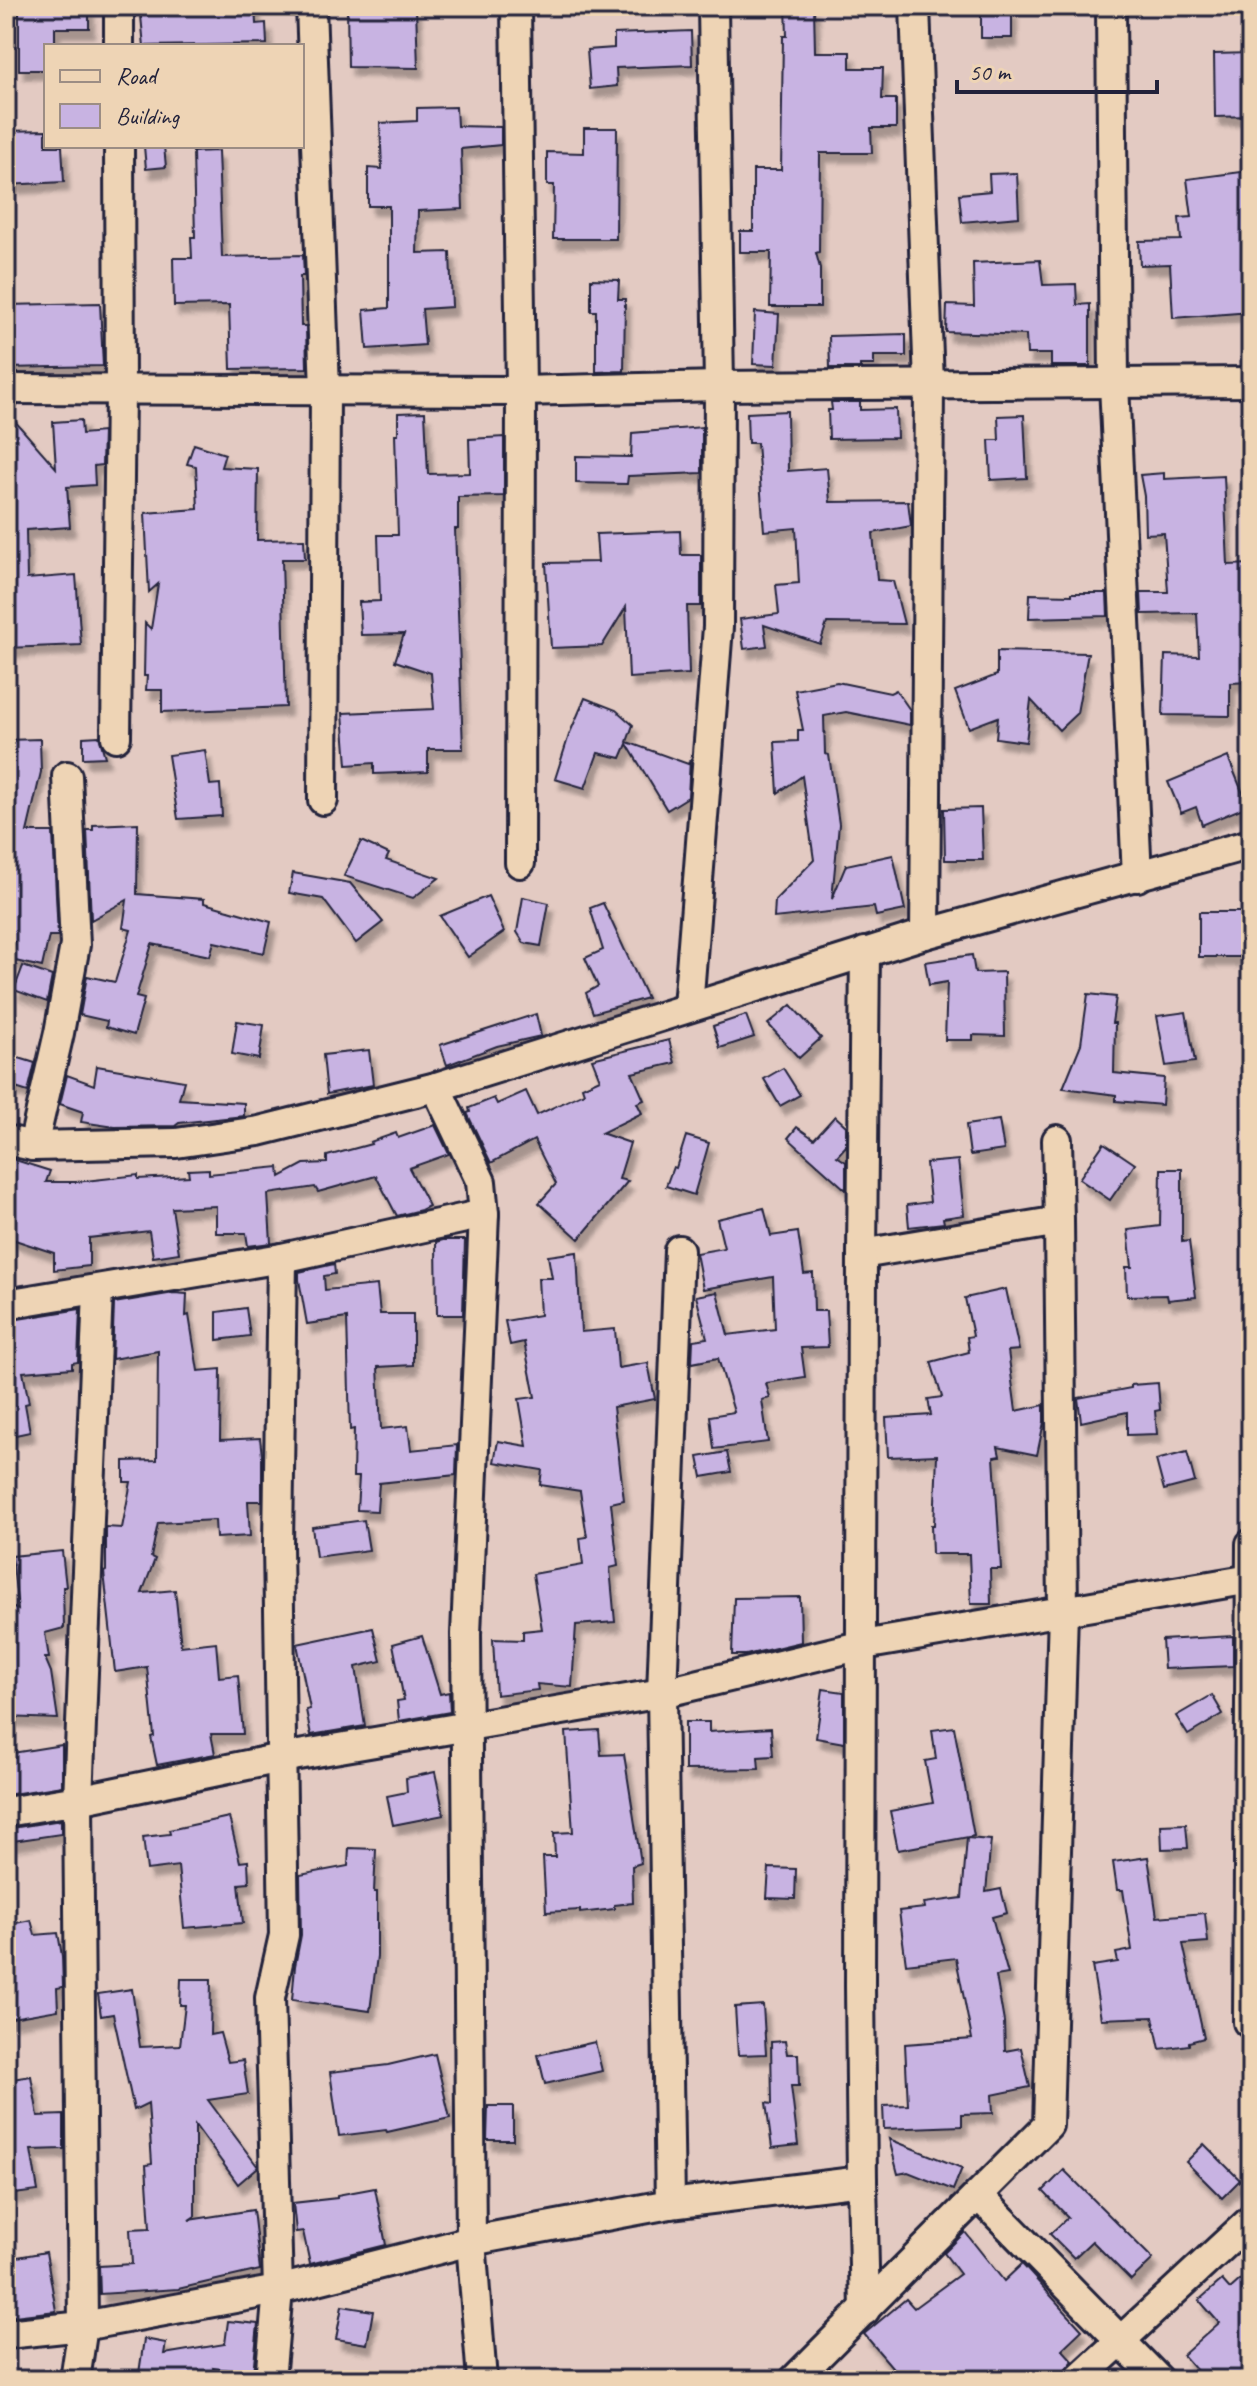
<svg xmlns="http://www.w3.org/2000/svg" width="1257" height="2386" viewBox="0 0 1257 2386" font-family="Caveat,sans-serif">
<defs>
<filter id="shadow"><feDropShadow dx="5" dy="9" stdDeviation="2" flood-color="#0004"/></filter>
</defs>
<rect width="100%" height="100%" fill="#e3cac2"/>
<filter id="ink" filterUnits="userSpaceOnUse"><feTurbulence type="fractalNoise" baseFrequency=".0125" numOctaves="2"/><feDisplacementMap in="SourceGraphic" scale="16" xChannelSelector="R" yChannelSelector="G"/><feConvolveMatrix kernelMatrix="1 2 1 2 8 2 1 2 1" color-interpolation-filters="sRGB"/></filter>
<g filter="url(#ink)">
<g fill="#c8b3e2" stroke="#22223b" stroke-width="2" filter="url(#shadow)">
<polygon points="140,6 255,6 256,24 266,23 267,44 144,46"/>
<polygon points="390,6 390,8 416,7 418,68 348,67 347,7"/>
<polygon points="786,6 814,6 815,52 850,52 850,68 883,68 882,99 896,99 896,128 871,128 872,153 820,153 819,252 816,253 820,268 820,307 770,307 771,252 740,252 740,231 753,231 753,170 781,170 783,36 787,36"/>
<polygon points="19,8 89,8 89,28 55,28 55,46 46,46 46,70 19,70"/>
<polygon points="981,9 1012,10 1012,38 981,38"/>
<polygon points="691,31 692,65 616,68 617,86 590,89 587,50 614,48 614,34"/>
<polygon points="1251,53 1251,116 1215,117 1214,54"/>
<polygon points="456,107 457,126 501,127 501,145 461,149 463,209 418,211 417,253 450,252 452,307 422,309 425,345 367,349 364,310 389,308 389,206 368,206 368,168 382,169 380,123 417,121 417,108"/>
<polygon points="584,128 617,128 616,239 553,239 554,185 547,185 547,152 584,153"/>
<polygon points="46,130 46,146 62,146 64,182 6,185 6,131"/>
<polygon points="144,146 164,146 166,167 146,169"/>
<polygon points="218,151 222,257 303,255 304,276 300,276 301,326 306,326 307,368 231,369 229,305 174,306 173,258 192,258 191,237 195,237 193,152"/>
<polygon points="1249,171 1251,312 1173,318 1170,264 1140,265 1139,241 1181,240 1179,218 1192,217 1187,179"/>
<polygon points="1017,173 1019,217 962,222 959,194 990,191 989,174"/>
<polygon points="1040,260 1043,285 1076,284 1077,305 1090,304 1090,366 1051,366 1051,354 1027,354 1026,335 946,332 947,305 974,306 973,263"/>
<polygon points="591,279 619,280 618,299 625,299 624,371 596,372 596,311 591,311"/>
<polygon points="100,303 103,366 6,368 6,305"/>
<polygon points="755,312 779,314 776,365 753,364"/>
<polygon points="906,334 906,356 874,356 874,365 860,365 860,368 830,368 829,336"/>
<polygon points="831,402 860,402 860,410 896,409 897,438 829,439 828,410 832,410"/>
<polygon points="6,411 56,468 53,422 81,420 82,434 103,432 102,465 94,466 95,485 67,487 70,527 26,530 27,579 76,575 81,645 6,648"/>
<polygon points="787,411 788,471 827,468 830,502 908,501 911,526 873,533 877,580 893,581 904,624 827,623 820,644 764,625 767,646 744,649 740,619 779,614 776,585 799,583 796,528 764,531 757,443 748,443 747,413"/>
<polygon points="425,412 428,474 470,473 469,439 504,437 504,496 458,497 458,529 455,529 463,749 428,749 428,772 374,774 374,763 347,765 343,713 434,709 431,673 395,661 404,634 361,635 359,602 380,601 378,535 398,535 395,434 398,434 398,413"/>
<polygon points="1024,415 1027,478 991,480 989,440 999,440 998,416"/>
<polygon points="702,427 702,473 628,476 627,484 576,483 576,456 631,457 632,433"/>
<polygon points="194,444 225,454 221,467 258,469 257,540 304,539 305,559 282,559 286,707 162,712 162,690 146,690 147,676 144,676 145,623 151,629 158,584 149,592 145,513 198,509 196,466 187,464"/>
<polygon points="1164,473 1164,479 1224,476 1228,565 1251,564 1251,682 1230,683 1230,716 1163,715 1165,655 1199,656 1197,613 1142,614 1141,592 1168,592 1164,533 1145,534 1144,496 1140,475"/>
<polygon points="680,531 681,555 701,555 701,606 687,606 689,674 629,678 626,607 602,646 551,648 546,563 598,562 596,534"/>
<polygon points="1072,593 1107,593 1108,616 1029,618 1030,594 1072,595"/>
<polygon points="997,651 1088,653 1077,713 1059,730 1031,700 1026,742 996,738 998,717 969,728 955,691 997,675"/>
<polygon points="837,682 890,693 896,690 910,710 910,725 846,712 824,716 825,754 829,755 839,824 832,899 846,865 893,855 905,910 876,916 874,907 774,918 775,900 814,860 802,776 778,793 775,742 798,741 798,730 803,730 795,690"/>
<polygon points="585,698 616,710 633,725 627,742 688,764 690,759 688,797 667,810 627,744 621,758 598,753 585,788 555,779 569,735"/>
<polygon points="99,736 105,757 83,758 83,737"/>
<polygon points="40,739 41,772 27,832 53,832 58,936 49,936 42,967 11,960 15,942 6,942 6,740"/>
<polygon points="205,750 210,785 220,784 222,816 178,819 168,755"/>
<polygon points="1228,757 1248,806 1202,825 1196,807 1181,813 1168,782"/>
<polygon points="981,808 983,860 945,860 944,809"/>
<polygon points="138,823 137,894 204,899 204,903 271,922 264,953 214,942 210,956 152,944 136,997 144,999 134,1035 106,1027 107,1021 80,1015 87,976 115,982 131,930 123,928 127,900 91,920 87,830 93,830 93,825"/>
<polygon points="361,841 389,854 386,860 439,878 413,898 344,876"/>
<polygon points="293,873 350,883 383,922 356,943 323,899 289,893"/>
<polygon points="488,896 504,932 468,957 440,916"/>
<polygon points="523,897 549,903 541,946 524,943 517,932"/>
<polygon points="603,903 647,998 593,1013 586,993 598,986 585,958 603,950 590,908"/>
<rect x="1199" y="912" width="48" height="45"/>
<polygon points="972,955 975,973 1004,972 1005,1036 973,1035 973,1040 945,1040 947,982 929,985 925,962"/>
<polygon points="23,966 52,976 47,1002 14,990"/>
<polygon points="1088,994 1116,997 1112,1023 1115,1023 1114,1073 1164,1078 1162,1105 1116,1101 1116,1095 1063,1088 1081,1044"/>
<polygon points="791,1005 821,1038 799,1058 768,1024"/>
<polygon points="1186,1012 1195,1062 1166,1066 1157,1016"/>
<polygon points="536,1014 541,1036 497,1046 447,1065 440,1045"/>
<polygon points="746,1015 754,1037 720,1048 713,1026"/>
<polygon points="237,1021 264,1025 259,1059 232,1054"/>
<polygon points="669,1040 675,1063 632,1073 644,1100 637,1103 642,1113 601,1133 630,1143 619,1179 628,1181 579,1239 539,1203 556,1184 534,1140 491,1163 467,1113 470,1112 469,1108 494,1098 497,1104 526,1091 537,1115 584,1093 582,1087 600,1079 592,1059"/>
<polygon points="369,1050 373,1085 327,1094 323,1055"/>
<polygon points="6,1054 35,1063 28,1092 6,1085"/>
<polygon points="97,1066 184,1081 179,1099 244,1103 244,1116 179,1123 175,1126 115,1127 81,1122 83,1112 60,1104 67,1075 94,1085"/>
<polygon points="783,1068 800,1095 780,1106 764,1079"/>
<polygon points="835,1116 846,1126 846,1146 837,1156 846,1162 846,1190 788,1138 797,1127 814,1139"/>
<polygon points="999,1120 1004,1150 970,1155 966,1125"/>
<polygon points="435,1125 449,1154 409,1168 429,1206 421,1210 397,1216 376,1176 318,1192 315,1187 268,1194 271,1243 248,1246 246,1233 216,1233 216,1206 172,1208 179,1253 153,1257 149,1231 89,1238 89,1266 54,1270 54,1253 6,1237 12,1211 6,1209 6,1157 50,1171 46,1182 76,1182 138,1175 138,1179 189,1176 188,1170 209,1169 209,1174 279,1167 280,1177 304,1164 327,1163 327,1156 371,1144 370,1142 396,1133 398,1138"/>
<polygon points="686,1136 709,1143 694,1195 666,1186 673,1167 676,1168"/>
<polygon points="1104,1143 1135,1164 1110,1200 1079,1179"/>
<polygon points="958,1160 964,1215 943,1218 944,1223 909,1227 907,1205 930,1202 926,1163"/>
<polygon points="1161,1169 1182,1169 1182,1242 1189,1241 1196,1297 1168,1300 1167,1295 1127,1296 1126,1267 1132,1267 1128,1230 1160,1226"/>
<polygon points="764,1208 771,1236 798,1232 804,1274 813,1273 814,1311 826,1311 828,1347 801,1348 805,1377 766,1383 770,1398 762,1400 768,1442 714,1449 710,1416 734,1412 718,1358 692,1363 693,1340 707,1338 696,1296 717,1292 728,1335 775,1329 773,1277 703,1289 696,1253 724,1248 717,1219"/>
<polygon points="443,1240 465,1240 463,1315 437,1315 436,1242"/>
<polygon points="577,1252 581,1332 615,1329 618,1368 648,1363 655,1399 613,1407 624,1500 611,1503 618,1566 610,1568 615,1622 576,1625 572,1687 537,1684 538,1690 496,1695 493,1639 523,1640 523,1631 542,1629 533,1574 583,1565 580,1538 587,1537 580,1491 540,1485 542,1470 494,1462 498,1441 527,1446 519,1399 535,1397 524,1342 510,1345 505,1321 540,1315 538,1278 552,1278 548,1256"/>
<polygon points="334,1264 335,1274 324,1276 325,1290 377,1285 380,1314 413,1314 413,1365 378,1367 381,1429 408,1426 411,1450 457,1445 456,1475 379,1483 377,1511 357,1510 359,1477 353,1477 354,1429 350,1430 347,1318 307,1324 299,1280 299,1272"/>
<polygon points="1006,1289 1019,1350 1008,1351 1016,1411 1044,1405 1044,1422 1037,1455 998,1447 1000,1456 994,1457 1001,1569 990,1569 991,1604 971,1604 969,1554 932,1554 931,1525 934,1525 937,1455 888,1457 886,1418 931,1415 928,1399 942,1397 931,1362 969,1352 967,1337 973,1336 965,1298"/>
<polygon points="174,1293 187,1294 186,1316 189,1315 198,1371 221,1369 220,1440 260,1438 262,1456 262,1501 248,1501 250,1536 216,1538 215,1520 158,1523 151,1557 155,1559 142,1593 175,1590 181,1646 216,1642 219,1677 238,1675 243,1734 211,1734 215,1754 157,1765 151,1737 154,1736 147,1667 115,1672 104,1572 106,1571 106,1527 122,1528 131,1482 124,1482 124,1461 157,1460 158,1351 112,1359 114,1303"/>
<polygon points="246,1308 250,1336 217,1340 217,1312"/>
<polygon points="80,1309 78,1362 72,1363 72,1368 23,1372 29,1403 25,1404 30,1432 6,1437 6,1321"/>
<polygon points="1158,1383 1160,1410 1155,1411 1157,1434 1127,1435 1127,1412 1081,1422 1078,1398 1131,1388 1131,1385"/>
<polygon points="727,1452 731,1472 702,1477 698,1457"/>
<polygon points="1187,1452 1195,1482 1164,1490 1156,1460"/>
<polygon points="364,1520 369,1550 316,1557 312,1527"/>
<polygon points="62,1551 66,1587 63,1587 64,1628 45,1633 49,1658 45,1658 51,1672 58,1719 6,1717 6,1604 18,1610 12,1556"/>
<polygon points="800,1597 801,1642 746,1655 732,1655 734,1598"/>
<polygon points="373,1628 381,1661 356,1667 365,1726 311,1735 306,1710 310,1709 297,1644"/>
<polygon points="422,1636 440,1694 449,1692 450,1712 399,1721 397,1701 404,1700 393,1644"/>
<polygon points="1233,1636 1233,1666 1164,1669 1162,1640"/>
<polygon points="823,1689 844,1692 844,1743 816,1738"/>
<polygon points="1212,1695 1223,1714 1188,1735 1176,1716"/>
<polygon points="685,1722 709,1722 709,1732 771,1728 773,1756 758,1757 759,1769 685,1770"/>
<polygon points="954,1727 974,1836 898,1850 890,1811 933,1803 925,1761 936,1759 932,1730"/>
<polygon points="599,1730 601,1755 624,1754 641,1863 632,1866 633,1903 614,1905 614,1909 580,1913 580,1910 546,1912 543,1857 555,1857 554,1833 573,1832 566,1732"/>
<polygon points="62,1745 62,1786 6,1795 6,1754"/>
<polygon points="435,1772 444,1815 393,1825 387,1796 407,1792 406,1778"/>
<polygon points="229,1817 240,1862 248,1861 249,1883 239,1884 243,1923 184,1928 178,1866 147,1870 143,1837 170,1834 169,1830"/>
<polygon points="61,1820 61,1834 6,1842 6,1829"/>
<polygon points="1186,1824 1188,1848 1162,1849 1161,1825"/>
<polygon points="967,1838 991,1840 986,1892 1001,1889 1007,1913 992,1917 1008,1974 996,1976 1004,2022 1005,2051 1021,2048 1030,2087 992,2095 993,2113 962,2114 962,2126 884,2129 883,2106 908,2105 905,2044 972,2039 956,1958 906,1964 899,1911 925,1908 924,1903 962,1898"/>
<polygon points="349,1848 376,1849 374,1892 377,1892 377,1956 370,2011 292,2000 295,1966 301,1935 300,1875 348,1866"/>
<polygon points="1148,1857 1157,1917 1205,1913 1208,1942 1183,1944 1204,2038 1189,2042 1189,2045 1160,2049 1153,2017 1101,2019 1092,1966 1118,1962 1116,1953 1132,1950 1123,1890 1117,1890 1113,1862"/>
<polygon points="769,1868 796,1869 795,1899 767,1898"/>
<polygon points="31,1920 35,1935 58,1933 62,1956 63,1987 57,1988 58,2010 6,2019 6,1925"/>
<polygon points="181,1979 211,1979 210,2035 220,2033 228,2062 243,2060 248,2094 208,2100 258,2167 238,2184 195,2125 195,2216 189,2220 253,2210 260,2270 178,2289 100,2294 99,2266 132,2264 130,2229 150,2228 146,2165 152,2164 148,2103 134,2110 113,2014 101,2016 98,1994 132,1989 140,2047 180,2045 185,2005 180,2005"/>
<polygon points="763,2005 766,2054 738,2055 735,2007"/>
<polygon points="785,2041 787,2054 798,2054 799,2086 791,2086 798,2145 772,2148 766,2103 772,2104 771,2042"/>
<polygon points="595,2042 602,2071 545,2084 538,2055"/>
<polygon points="435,2054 450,2118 387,2132 386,2130 339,2136 330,2072 388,2065"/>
<polygon points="31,2076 38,2116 64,2115 64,2149 31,2150 38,2191 6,2195 6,2080"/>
<polygon points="488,2106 513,2106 513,2140 487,2140"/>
<polygon points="889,2139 962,2168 953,2190 908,2172 898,2174"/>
<polygon points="1204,2144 1240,2180 1222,2198 1186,2162"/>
<polygon points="1064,2170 1153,2259 1131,2280 1092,2241 1074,2258 1050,2234 1068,2217 1043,2191"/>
<polygon points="375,2188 386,2245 310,2264 303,2231 296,2232 293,2203 337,2198 337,2195"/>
<polygon points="965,2232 1004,2281 1022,2264 1082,2330 1062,2349 1073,2361 1057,2380 903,2380 864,2334 906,2299 914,2308 960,2274 944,2253"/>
<polygon points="46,2252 56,2311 6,2317 6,2259"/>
<polygon points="1251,2270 1251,2380 1205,2380 1183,2355 1219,2323 1199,2300 1222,2280 1230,2289"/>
<polygon points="342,2306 373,2311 367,2344 336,2339"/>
<polygon points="228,2321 258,2324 253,2373 213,2368 215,2376 193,2380 138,2380 144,2339 166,2343 164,2354 225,2344"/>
</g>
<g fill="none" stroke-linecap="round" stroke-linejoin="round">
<defs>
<g id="minor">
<polyline points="119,6 119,46"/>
<polyline points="311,6 325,390 323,800"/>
<polyline points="516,6 521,391 520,863"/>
<polyline points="915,6 929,384 925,934"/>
<polyline points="1111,6 1114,384 1137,877"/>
<polyline points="6,389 521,391 719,386 1251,382"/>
<polyline points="116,737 120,391 119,146"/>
<polyline points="865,952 862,1254 1059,1221 1063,1611 1048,2125 978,2195"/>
<polyline points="688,1007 718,627 719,386 713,6"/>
<polyline points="436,1087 481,1182 484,1214 466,1634 471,2241 482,2380"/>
<polyline points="6,1140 33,1146 176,1143 259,1131 436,1087 925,934 1251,844"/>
<polyline points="1057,1140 1059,1221"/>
<polyline points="33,1146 59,1033 75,945 67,776"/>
<polyline points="6,1304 282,1258 484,1214"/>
<polyline points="6,1812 78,1800 281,1758 662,1693 863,1645 1251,1579"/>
<polyline points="1248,2022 1251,1544"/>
<polyline points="862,2181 865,2310"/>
<polyline points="670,2204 662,1693 679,1250"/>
<polyline points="6,2334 83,2326 278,2290 471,2241 670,2204 862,2181 860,1986 862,1254"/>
<polyline points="75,2380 83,2326 78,1800 98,1290"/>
<polyline points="270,2380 278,2290 270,1998 284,1935 278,1545 282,1258"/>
<polyline points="794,2380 978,2195 1159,2380"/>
<polyline points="1078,2380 1251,2220"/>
</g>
</defs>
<use href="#minor" stroke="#22223b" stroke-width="34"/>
<use href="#minor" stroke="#eed4b5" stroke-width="28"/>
</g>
</g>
<rect width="1257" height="2386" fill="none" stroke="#eed4b5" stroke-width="32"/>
<rect x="16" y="16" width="1225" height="2354" fill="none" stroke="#22223b" stroke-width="3" filter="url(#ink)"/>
<rect x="44" y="44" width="260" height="104" fill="#eed4b5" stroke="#9c8d84" stroke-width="2"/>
<rect x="60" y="70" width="40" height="12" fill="#eed4b5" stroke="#9c8d84" stroke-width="2"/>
<text x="116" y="84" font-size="24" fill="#22223b">Road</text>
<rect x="60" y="104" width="40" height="24" fill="#c8b3e2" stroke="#9c8d84" stroke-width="2"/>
<text x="116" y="124" font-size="24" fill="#22223b">Building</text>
<path d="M957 80v12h200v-12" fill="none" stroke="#22223b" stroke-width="4"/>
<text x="969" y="80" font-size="24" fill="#22223b" stroke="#eed4b5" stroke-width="6" paint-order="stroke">50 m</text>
</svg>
